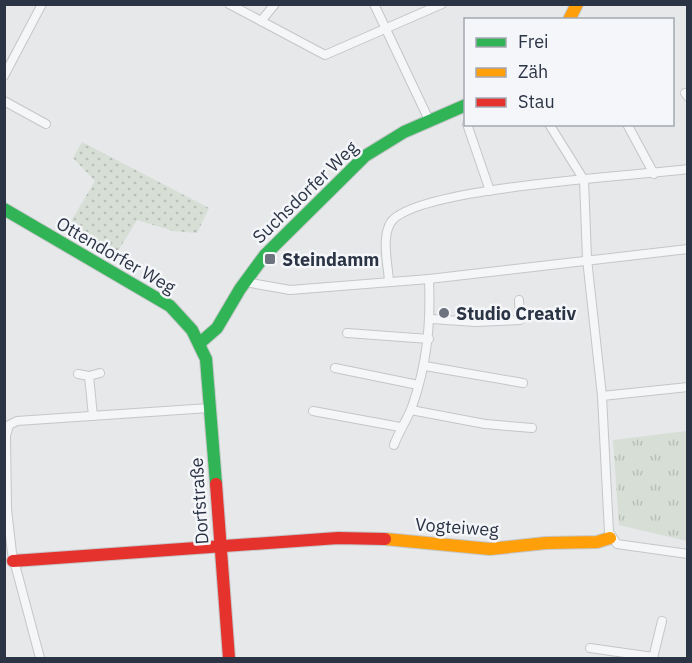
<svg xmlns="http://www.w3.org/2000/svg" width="692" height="663" viewBox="0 0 692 663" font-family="'IBM Plex Sans',sans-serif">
<defs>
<pattern id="grass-dots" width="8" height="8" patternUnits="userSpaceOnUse" patternTransform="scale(1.5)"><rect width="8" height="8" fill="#d6ded6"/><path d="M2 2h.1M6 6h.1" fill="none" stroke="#b8bfb9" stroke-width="1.8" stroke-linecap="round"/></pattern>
<pattern id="park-tufts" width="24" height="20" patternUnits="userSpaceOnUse" patternTransform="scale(1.5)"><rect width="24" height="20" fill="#d6ded6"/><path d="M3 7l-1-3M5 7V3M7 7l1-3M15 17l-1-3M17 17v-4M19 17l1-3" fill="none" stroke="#b8bfb9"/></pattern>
</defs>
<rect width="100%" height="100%" fill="#e6e8ea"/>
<polygon fill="url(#grass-dots)" points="82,142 209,208 197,233 173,231 137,220 112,261 64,233 95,181 73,158"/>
<polygon fill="url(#park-tufts)" points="687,431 687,541 619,525 613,440"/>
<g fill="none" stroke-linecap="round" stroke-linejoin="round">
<defs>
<g id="street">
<polyline points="229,4 325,55 442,4"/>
<polyline points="374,4 429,120"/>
<polyline points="261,21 275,4"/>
<polyline points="4,76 42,4"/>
<polyline points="685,93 688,97"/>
<polyline points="4,101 46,124"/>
<polyline points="467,124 490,191"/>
<polyline points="549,124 584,180 587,259 602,396 609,532 617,544 688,554"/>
<polyline points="627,124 654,174"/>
<path d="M389 281C388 265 381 237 391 222 416 187 637 176 688 169"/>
<polyline points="245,282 290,290 429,279 688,249"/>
<polyline points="431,319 476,322 520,320 519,300"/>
<polyline points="347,333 429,339"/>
<polyline points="425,366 523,383"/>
<polyline points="335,368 418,385"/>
<polyline points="78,374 89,376 100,373"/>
<polyline points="89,376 93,416"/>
<polyline points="602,396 688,387"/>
<polyline points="411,410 485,424 532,428"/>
<polyline points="313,411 400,427"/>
<path d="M394 445C399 431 407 420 412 407 427 364 431 324 429 279"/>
<polyline points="590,648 653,657"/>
<polyline points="40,658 12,553 7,509 6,436 9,425 17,421 209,408"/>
<polyline points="653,658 662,621"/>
</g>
<g id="fast">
<polyline points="4,209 170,306 192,330 206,359 216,484"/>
<polyline points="201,342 217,328 240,289 265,255 365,156 404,132 466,105"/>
</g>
<g id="slow">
<polyline points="569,20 577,4"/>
<polyline points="385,539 490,549 546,543 597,542 610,538"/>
</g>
<g id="jam">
<polyline points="216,484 229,658"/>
<polyline points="13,561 338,538 385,539"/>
</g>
</defs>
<use href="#street" stroke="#c4c6c8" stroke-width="10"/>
<use href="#fast" stroke="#c4c6c8" stroke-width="14"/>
<use href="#slow" stroke="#c4c6c8" stroke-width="14"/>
<use href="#jam" stroke="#c4c6c8" stroke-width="14"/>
<use href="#street" stroke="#f5f6f7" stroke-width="8"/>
<use href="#fast" stroke="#30b455" stroke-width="12"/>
<use href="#slow" stroke="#ff9f0a" stroke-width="12"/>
<use href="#jam" stroke="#e5322d" stroke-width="12"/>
</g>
<g fill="#6c737f" stroke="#f4f6f9" stroke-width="2">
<rect x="264" y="253" width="12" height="12" rx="3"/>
<circle cx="444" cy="313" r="6"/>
</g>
<g text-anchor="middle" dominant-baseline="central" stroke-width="5" stroke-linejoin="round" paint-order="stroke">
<g font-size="18" fill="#2b3445" stroke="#f4f6f9">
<text transform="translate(305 192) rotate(-44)">Suchsdorfer Weg</text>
<text transform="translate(116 255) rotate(30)">Ottendorfer Weg</text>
<text transform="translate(199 501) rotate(-94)">Dorfstraße</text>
<text transform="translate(457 527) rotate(4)">Vogteiweg</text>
</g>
<g font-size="18" font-weight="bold" fill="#2b3445" stroke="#f4f6f9" text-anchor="start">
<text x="282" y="259">Steindamm</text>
<text x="456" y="313">Studio Creativ</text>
</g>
</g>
<rect width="692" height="663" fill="none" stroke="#2b3445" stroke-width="12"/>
<rect x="464" y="18" width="210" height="108" fill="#f4f6f9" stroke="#a4a8b1" stroke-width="1.5"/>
<rect x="476" y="38" width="30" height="9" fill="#30b455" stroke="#a4a8b1" stroke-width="1.5"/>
<text x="518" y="48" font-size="18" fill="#2b3445">Frei</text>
<rect x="476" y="68" width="30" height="9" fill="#ff9f0a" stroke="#a4a8b1" stroke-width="1.5"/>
<text x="518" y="78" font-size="18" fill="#2b3445">Zäh</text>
<rect x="476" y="98" width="30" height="9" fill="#e5322d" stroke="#a4a8b1" stroke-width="1.5"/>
<text x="518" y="108" font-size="18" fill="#2b3445">Stau</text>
</svg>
